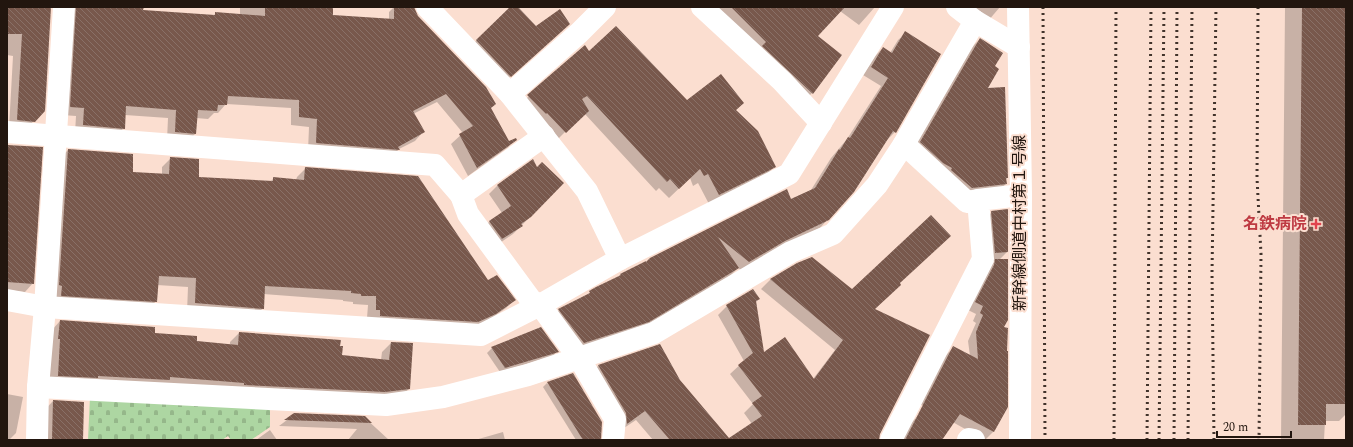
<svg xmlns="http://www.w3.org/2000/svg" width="1353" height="447" viewBox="0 0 1353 447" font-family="Spectral,'Noto Sans JP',serif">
<defs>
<pattern id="cemetery-stones" width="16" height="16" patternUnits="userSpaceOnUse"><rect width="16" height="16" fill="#add6a2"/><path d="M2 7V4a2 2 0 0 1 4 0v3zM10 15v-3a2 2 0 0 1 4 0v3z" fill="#95b78a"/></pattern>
<pattern id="building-back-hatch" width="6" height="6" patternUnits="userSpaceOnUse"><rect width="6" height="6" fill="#78584c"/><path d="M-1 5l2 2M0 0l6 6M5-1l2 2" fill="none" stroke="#897067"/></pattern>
</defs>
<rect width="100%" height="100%" fill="#fbded0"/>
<polygon fill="url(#cemetery-stones)" points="90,397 270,409 270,427 251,440 231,440 228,436 222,440 88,440"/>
<g fill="#0003">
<polygon points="7,7 50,7 44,110 25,130 9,128 13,56 7,55"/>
<polygon points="64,7 143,7 142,11 213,16 216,13 240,15 240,7 332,7 331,16 389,28 389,12 394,7 413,7 417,16 490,109 509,143 516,140 507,148 468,176 451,144 463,133 437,102 413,114 423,132 415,141 399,149 391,158 308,151 309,127 291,125 291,108 226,104 218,113 214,113 208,119 196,118 195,134 187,142 167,140 168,118 125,115 124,128 115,136 75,133 76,116 62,115"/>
<polygon points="510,7 516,7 536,27 561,31 503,83 469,48"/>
<polygon points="707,7 875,7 859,25 840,11 816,36 812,93 803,102"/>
<polygon points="967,7 1000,7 988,21"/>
<polygon points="1285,7 1346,7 1346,414 1339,421 1325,421 1324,440 1281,440"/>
<polygon points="906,33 895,132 887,140 886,139 828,219 820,228 776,249 741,270 738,268 730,276 640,329 576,351 551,317 559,310 617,278 621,274 811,190 831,158 847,139 881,86 863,75 875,56 883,48 890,53 898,40"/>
<polygon points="980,39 993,66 986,89 1007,178 1006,180 1006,184 998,191 964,196 913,149 972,47"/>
<polygon points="585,46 589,53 687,101 743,103 735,111 774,167 764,177 709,204 698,183 693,186 690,178 669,198 659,188 656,191 584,113 555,142 518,106"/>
<polygon points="7,146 33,283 25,292 7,290"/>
<polygon points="68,150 132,155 132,173 162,175 162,167 171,158 198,178 270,182 274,178 296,180 297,177 305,169 488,281 514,300 506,308 486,322 469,330 367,318 368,305 353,304 353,302 343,301 343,300 263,294 263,308 254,317 187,312 188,287 157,285 156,301 148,310 53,304 59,159"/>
<polygon points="532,161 530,217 513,234 494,247 482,230 489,222 502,213 489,194 497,186"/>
<polygon points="992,212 1007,252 999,260 1007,407 993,432 985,440 920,404 945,356 953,348 970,356 968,341 976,323 973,321 976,314 968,310 988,268 995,261 986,262 983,221"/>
<polygon points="797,264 852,291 899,284 874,309 879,434 878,440 653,440 636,420 618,432 589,375 598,366 660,345 679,380 729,439 752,424 744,413 753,404 730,374 744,361 718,315 727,306 759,299 756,302 763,353 813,379 835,350 761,289 770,280"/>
<polygon points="60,321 154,334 196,342 230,345 230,342 239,333 339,347 341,356 381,360 382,352 391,343 409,389 399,398 49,384 51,331"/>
<polygon points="492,348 557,351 553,356 500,372 487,353"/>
<polygon points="547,383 600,440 576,440 543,387"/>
<polygon points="7,394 23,397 16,433 9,440 7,440"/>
<polygon points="53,401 82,440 40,440 41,414"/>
<polygon points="295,414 364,417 389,440 348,440 357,429 279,426"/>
<polygon points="918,416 943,440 901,440 909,425"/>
<polygon points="270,430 277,440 256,440"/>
<polygon points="503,432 505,440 475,440"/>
</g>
<g fill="url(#building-back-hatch)">
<polygon points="7,7 51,7 45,111 35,122 17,120 22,34 7,34"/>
<polygon points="76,7 144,7 143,10 215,15 215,12 265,16 265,7 333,7 333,15 394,19 394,7 414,7 418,16 486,87 496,104 491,108 509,141 516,138 517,140 477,168 459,134 473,126 446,94 413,111 425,132 398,147 400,150 316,143 317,119 299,117 299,100 228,96 227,105 218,105 217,111 198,110 196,134 175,132 176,110 126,106 125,129 83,125 84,108 70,107"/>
<polygon points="510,7 518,7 536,26 560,9 570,24 511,77 476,40"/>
<polygon points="731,7 845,7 818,36 842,55 813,94 762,46 766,42"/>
<polygon points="1302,7 1346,7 1346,404 1326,404 1326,425 1298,425"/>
<polygon points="616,26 687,100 721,74 744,103 736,110 758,131 776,167 719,195 708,174 704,176 700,169 679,189 670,179 667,182 587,96 582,99 589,111 566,133 547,113 546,114 527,95 585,45 589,51"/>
<polygon points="905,31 941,54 896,133 893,131 854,192 829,220 785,241 749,262 718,237 739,268 649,322 584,343 558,309 590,293 589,291 596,287 621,275 620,274 646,261 646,262 650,258 787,189 791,199 815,188 839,149 840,150 848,137 850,138 888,78 871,67 883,47 892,53"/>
<polygon points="980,38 1003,53 995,66 999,69 988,88 1005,87 1008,178 1006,178 1007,184 972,188 951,170 952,168 943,163 920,142"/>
<polygon points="7,145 43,147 34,284 7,282"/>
<polygon points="68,149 133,154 133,172 169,174 170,157 199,159 199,177 273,181 273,177 304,180 305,167 418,176 488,280 497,275 516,300 496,314 478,322 380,316 380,310 376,310 376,296 361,296 361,294 351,293 351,291 265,286 264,309 195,303 196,278 159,276 157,302 61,296 62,286 59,285"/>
<polygon points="533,159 537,167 542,162 564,183 531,217 521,224 523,226 502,239 489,221 511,206 497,185"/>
<polygon points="1008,209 1008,252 995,253 991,211"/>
<polygon points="931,215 951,236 900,283 901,285 875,309 930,335 880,434 879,440 670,440 645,411 627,424 626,413 598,365 660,344 680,380 729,438 762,416 752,403 762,396 738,365 753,353 726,305 753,289 760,299 756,301 764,352 785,337 814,379 843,340 770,279 797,263 812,257 852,289"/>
<polygon points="995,259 1008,259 1008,320 1004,327 1008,328 1007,351 1008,351 1008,407 994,432 960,414 942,440 905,440 953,346 978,359 976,332 983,315 980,313 983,306 975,302 994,265"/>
<polygon points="60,320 155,327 155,333 197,336 197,341 238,345 239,332 341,340 340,346 343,346 342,355 389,360 391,342 413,343 410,389 385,392 244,385 244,383 170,377 170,380 98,376 98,378 58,376 60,339 58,339"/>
<polygon points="541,327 559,352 505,368 491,347"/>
<polygon points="573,373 602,422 601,440 583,440 547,382"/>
<polygon points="53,400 84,402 83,440 52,440"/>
<polygon points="294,413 365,416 372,423 284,420"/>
</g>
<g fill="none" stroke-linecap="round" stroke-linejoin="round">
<g stroke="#fff" stroke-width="22">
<polyline points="427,7 510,94 587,191 620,259"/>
<polyline points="702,7 782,81 821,123"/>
<polyline points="957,7 975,21 1019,47"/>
<polyline points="1018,7 1021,195 1020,440"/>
<polyline points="510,94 579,33 605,7"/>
<polyline points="7,132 435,165 461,195 544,136"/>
<polyline points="904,144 967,202 978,200"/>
<polyline points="461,195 468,214 531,300 540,305 579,358 615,419 613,440"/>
<polyline points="7,300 45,307 481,335 540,305 620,259 789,174 893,7"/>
<polyline points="38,387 386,405 443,397 528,375 654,333 791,252 833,234 877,185 904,144 975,21"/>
<polyline points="37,440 38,387 45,307 64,7"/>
<polyline points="891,440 983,259 978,200 1021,195"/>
<polyline points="968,440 969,439 974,440"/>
</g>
<g stroke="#41332b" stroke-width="3" stroke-dasharray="2 4" stroke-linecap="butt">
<polyline points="1043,7 1045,440"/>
<polyline points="1258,7 1257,178 1261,254 1259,440"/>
<polyline points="1114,440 1116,7"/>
<polyline points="1147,440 1151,7"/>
<polyline points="1159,440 1164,7"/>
<polyline points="1174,440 1177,7"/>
<polyline points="1188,440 1192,7"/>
<polyline points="1214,440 1212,273 1216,7"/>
</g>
</g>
<path fill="#e0444e" stroke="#fbded0" stroke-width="1.5" d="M1314 218h4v4h4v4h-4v4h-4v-4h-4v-4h4z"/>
<g text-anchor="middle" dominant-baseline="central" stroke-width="4" stroke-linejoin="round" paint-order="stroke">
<g font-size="16" fill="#22160f" stroke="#fbded0">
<text transform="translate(1020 223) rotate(-90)">新幹線側道中村第１号線</text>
</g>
<g font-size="16" font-weight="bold" fill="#be3a42" stroke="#fbded0" text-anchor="end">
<text x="1307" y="224">名鉄病院</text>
</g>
</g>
<rect width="1353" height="447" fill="none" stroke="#22160f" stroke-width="16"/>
<path d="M1217 431v6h74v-6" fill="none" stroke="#22160f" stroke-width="2"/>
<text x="1223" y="431" font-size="12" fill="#22160f" stroke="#fbded0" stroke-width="3" paint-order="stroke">20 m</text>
</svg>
